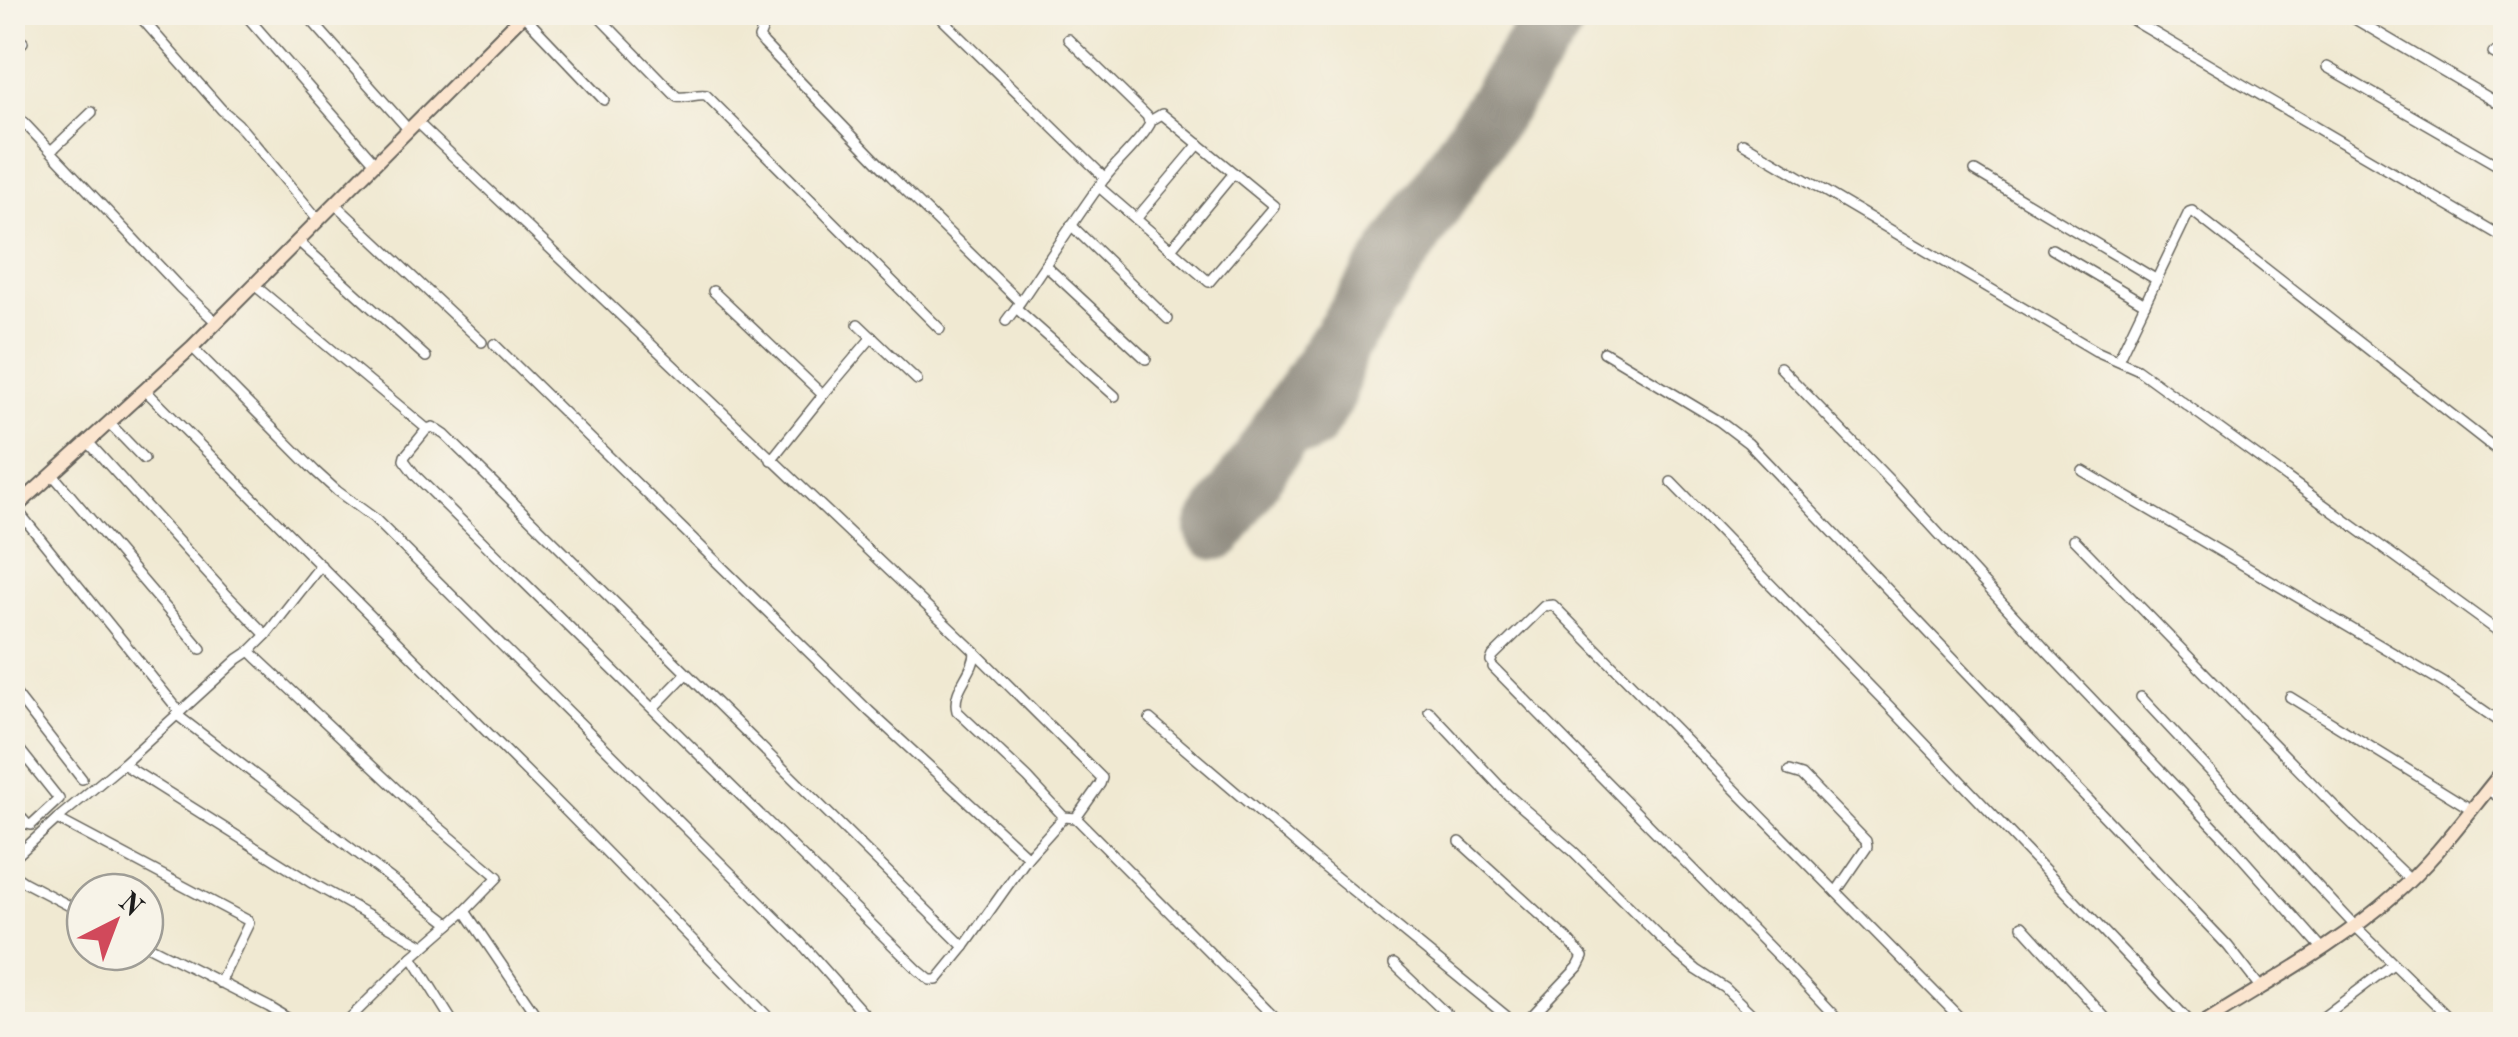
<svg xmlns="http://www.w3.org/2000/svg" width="2518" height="1037" viewBox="0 0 2518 1037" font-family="'Old Standard TT',serif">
<rect width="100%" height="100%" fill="#f7f3e8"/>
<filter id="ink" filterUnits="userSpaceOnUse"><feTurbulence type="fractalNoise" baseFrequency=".01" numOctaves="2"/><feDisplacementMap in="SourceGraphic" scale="20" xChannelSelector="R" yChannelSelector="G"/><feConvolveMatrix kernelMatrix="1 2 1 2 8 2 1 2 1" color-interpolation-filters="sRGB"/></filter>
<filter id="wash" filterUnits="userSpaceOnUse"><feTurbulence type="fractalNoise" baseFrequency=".0048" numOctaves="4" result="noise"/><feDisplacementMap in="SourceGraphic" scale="40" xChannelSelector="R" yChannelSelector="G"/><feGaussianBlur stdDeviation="2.25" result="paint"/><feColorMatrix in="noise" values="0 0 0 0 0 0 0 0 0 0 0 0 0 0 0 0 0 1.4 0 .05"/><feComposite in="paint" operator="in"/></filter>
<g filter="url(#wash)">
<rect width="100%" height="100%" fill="#f0e9d2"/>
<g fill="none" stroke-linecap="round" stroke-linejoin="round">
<polyline stroke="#6bc2e8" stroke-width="2.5" points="12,22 28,12"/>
<polyline stroke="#868277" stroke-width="25" points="1283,429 1303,441 1311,441 1322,434 1343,400 1358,338 1373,293"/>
<polyline stroke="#868277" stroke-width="62" points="1216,529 1559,12"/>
</g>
</g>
<g filter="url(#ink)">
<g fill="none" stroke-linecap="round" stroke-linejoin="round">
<defs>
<g id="street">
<polyline points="136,12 222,110 238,124 318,219"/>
<polyline points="243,12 374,162"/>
<polyline points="304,12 408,129"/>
<path d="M594 12 677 97C688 99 696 93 706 95L940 329"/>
<path d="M755 12 765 23 759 38 764 44 892 177 1020 302C1048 261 1075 219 1104 179 1118 160 1138 145 1150 124L1147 116 1068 39"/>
<polyline points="935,12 1105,178"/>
<polyline points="2119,12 2506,239"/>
<polyline points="2343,12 2506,108"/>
<polyline points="2496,12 2506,19"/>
<polyline points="523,15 604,100"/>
<polyline points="12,51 23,42"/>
<polyline points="2493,53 2506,60"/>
<polyline points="2327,67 2506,170"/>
<polyline points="12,110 180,288 216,322"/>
<polyline points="416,121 973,650 1102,778 1100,784 1076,818"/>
<polyline points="1743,143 2096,351 2137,369 2506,637"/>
<polyline points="51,151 92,112"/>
<polyline points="1975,171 2157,280"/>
<polyline points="1099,187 1209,282 1274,206 1162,114 1150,121"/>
<polyline points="334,203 482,342"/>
<polyline points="1136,219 1199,144"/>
<polyline points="1071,225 1168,319"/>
<polyline points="297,240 426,357"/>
<polyline points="1171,249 1234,173"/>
<polyline points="2052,249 2145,304"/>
<polyline points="1045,265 1146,359"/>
<polyline points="253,284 427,429"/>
<polyline points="713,291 823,395 771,460"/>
<polyline points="1016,308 1115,396"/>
<polyline points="1006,321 1018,305"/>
<polyline points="858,324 917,380"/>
<polyline points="494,344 869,711 1028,857"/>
<polyline points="192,347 315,471 337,491 374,518 801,943 873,1024"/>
<polyline points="1604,352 1719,421 1748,443 2228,946 2260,987"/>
<polyline points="2118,360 2189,212 2192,211 2506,457"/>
<polyline points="1780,367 1896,487 2048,653 2230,844 2322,948"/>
<polyline points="146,391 566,811 775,1024"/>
<polyline points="823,395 872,337"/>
<polyline points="110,424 144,459"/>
<polygon points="433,427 445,435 964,947 937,980 930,980 918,970 416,476 404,460 405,456 427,429"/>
<polyline points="89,443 225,593 266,635 321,565"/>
<polyline points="2083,471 2444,683 2506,726"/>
<polyline points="53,475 201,649"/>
<polyline points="1671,482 1888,705 2192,1024"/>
<polyline points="14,506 180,712"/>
<polyline points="2074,539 2344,816 2410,880"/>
<polyline points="266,635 250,651 258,659 422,813 498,877 465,911 412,957 454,1024"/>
<path d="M975 652C975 673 951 689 957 711L1028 778 1064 817 1076 818 1281 1024"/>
<polyline points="1491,661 1493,656 1544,606 1553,605 1966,1024"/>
<polyline points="1493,667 1781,959 1842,1024"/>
<polyline points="12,689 82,779"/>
<polyline points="2141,697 2356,927 2455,1024"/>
<polyline points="2290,697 2471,809"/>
<polyline points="653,708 686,674"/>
<polyline points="1429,711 1508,795 1574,852 1674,951 1697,970 1725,988 1762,1024"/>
<polyline points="177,715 450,924"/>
<polyline points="1150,719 1313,858 1516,1024"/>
<polyline points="12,740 59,799 31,825 27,824 12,807"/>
<polyline points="123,764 310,882 424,946"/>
<polyline points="1789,771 1802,775 1866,841 1867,847 1836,892"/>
<polyline points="2487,789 2506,802"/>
<polyline points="1460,842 1568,940 1583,957 1578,967 1524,1024"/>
<polyline points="12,860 57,819"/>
<polyline points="12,874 24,882 85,914"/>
<polyline points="465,911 542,1024"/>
<polyline points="2022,926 2111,1024"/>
<polyline points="145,944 269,1007 297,1024"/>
<polyline points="964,947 1028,857 1064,817"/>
<polyline points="1394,964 1457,1024"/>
<polyline points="220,983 249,923 247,920 57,819 123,764 238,659 250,651"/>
<polyline points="344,1024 412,957"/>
<polyline points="2314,1024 2393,964"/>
</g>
<g id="secondary">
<polyline points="12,511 192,347 526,12"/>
<path d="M2202 1024C2266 983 2337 946 2394 895 2437 858 2470 810 2506 767"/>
</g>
</defs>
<use href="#street" stroke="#66645c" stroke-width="12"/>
<use href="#secondary" stroke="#66645c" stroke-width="16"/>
<use href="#street" stroke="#fff" stroke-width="9"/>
<use href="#secondary" stroke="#fbe5cf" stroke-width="12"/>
</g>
</g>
<rect width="2518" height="1037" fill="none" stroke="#f7f3e8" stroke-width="50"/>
<g transform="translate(115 922) rotate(42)"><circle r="48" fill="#f7f3e8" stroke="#9f9d96" stroke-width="2.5"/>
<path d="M0-8L18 38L0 25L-18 38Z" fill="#d1495b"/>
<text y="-15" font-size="28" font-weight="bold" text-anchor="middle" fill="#1c1c1c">N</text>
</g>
</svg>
